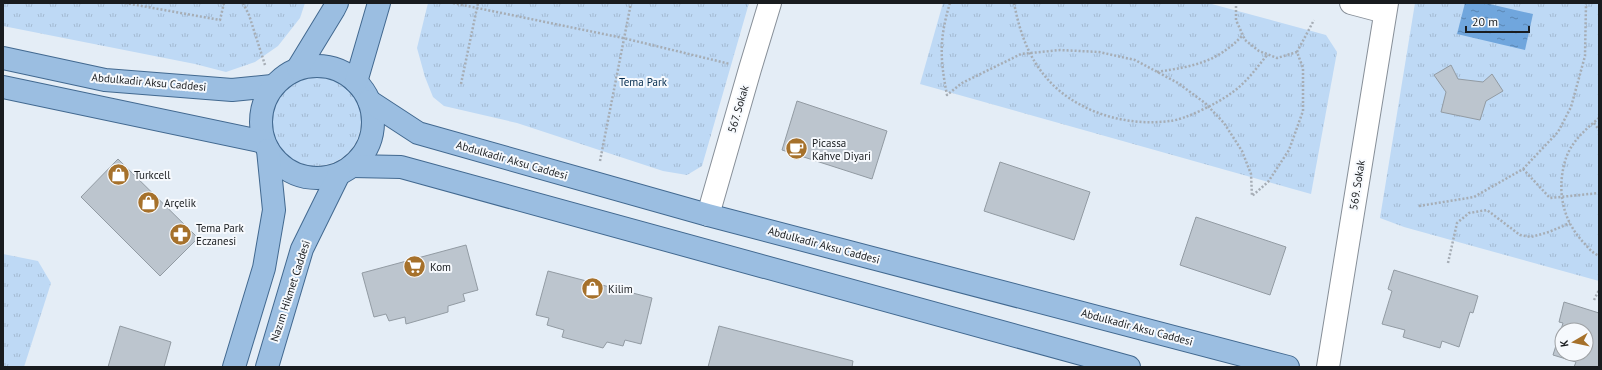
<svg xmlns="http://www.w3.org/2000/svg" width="1602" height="370" viewBox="0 0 1602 370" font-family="'PT Sans',sans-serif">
<defs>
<pattern id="grass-tufts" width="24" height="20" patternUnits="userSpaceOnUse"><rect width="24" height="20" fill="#bed9f5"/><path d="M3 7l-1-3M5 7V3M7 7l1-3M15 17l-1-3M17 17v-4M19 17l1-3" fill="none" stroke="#a3bad2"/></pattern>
<pattern id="water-ripples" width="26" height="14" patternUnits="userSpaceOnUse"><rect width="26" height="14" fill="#70a6dd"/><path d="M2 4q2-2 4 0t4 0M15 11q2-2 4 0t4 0" fill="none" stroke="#5b86b3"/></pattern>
</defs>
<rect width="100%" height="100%" fill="#e4edf6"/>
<g fill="url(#grass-tufts)">
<polygon points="3,3 305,3 300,18 278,46 255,62 226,72 195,64 3,26"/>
<polygon points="428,3 749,3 702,166 687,175 663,171 517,123 444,106 433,97 425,77 417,48"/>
<polygon points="943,3 1208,3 1326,35 1337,52 1311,194 920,84"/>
<polygon points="1415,3 1599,3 1599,281 1404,227 1380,218"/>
<circle cx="316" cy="121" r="45"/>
<polygon points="3,254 38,261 51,283 24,367 3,367"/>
</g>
<polygon fill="url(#water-ripples)" points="1465,3 1485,3 1533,14 1525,50 1457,34"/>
<g fill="#bcc5ce" stroke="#929ba3" fill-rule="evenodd">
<polygon points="1451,65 1458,79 1483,82 1492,74 1503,91 1486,101 1480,120 1441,112 1446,92 1434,75"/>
<polygon points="797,101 887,131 872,179 782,150"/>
<polygon points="118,159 198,238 160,276 81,197"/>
<polygon points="1000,162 1090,192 1074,240 984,211"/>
<polygon points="1196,217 1286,247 1270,295 1180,265"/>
<polygon points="466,245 478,290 463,294 465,301 448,306 448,312 406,324 405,317 389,321 386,314 374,317 362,273"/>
<polygon points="1394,270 1478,296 1473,313 1470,312 1459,347 1442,341 1440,348 1403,337 1405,330 1382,324 1392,291 1388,289"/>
<polygon points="548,271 652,298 641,344 625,340 623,346 607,342 603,348 562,337 564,330 547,325 549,318 536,315"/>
<path d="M1564 302 1599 313V367H1574L1576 362 1553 355 1563 323 1559 322ZM1562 330H1586V354H1562Z"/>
<polygon points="120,326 171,342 164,367 108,367"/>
<polygon points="719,326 853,361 852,367 708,367"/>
</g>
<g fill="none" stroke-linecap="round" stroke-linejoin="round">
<defs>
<g id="minor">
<polyline points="1351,3 1385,12"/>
<polyline points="708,215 750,69 770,3"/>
<polyline points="1328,367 1387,3"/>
</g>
<g id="major">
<polyline points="3,58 105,80 232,90 272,86"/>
<circle cx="317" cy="122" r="56"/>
<polyline points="298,68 334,9 337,3"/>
<polyline points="356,82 379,3"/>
<polyline points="3,87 264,142"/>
<polyline points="369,101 418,133 708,215 1288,367"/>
<polyline points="352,166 401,167 1129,367"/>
<polyline points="234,367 264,268 274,210 268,150"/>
<polyline points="267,367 302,249 339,174"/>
</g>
</defs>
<use href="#minor" stroke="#878f98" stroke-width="24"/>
<use href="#major" stroke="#426990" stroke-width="24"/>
<g stroke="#a6adb5" stroke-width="2.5" stroke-dasharray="2 2" stroke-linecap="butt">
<polyline points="125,3 220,20 224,3"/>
<polyline points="243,3 249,15 265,65"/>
<polyline points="453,3 623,38 730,64"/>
<path d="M950 3C939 39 940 59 947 95L962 83 1021 54 1060 50 1099 52 1135 60 1178 83 1205 103 1224 123 1242 151 1251 174 1252 196"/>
<path d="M1014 3C1019 29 1027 54 1044 75 1073 111 1124 127 1170 121 1184 120 1218 103 1230 94 1245 84 1256 69 1267 55"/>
<polyline points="1236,6 1236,20 1245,40 1259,51 1277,58 1297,52 1303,68 1303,111 1289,150 1268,182 1252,196"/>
<polyline points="1297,52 1314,20"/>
<path d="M1157 72C1194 66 1216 63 1243 35"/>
<polyline points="461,84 478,3"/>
<path d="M1599 118C1586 129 1572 141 1566 158 1556 189 1562 221 1585 244 1589 249 1593 253 1599 256"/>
<polyline points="1594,123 1599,130"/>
<polyline points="600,161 631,3"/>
<polyline points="1523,169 1550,198 1599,193"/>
<polyline points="1419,206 1474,197 1523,169 1558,132 1571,107 1585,56 1586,3"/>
<polyline points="1448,263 1457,223 1469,213 1487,210 1520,235 1531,237 1549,232 1570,223"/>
<polyline points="1594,300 1599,290"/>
</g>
<use href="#minor" stroke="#fff" stroke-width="22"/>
<use href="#major" stroke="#9bbee1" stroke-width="22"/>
</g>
<defs>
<symbol id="cafe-disc" viewBox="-11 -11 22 22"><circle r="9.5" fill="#a6712b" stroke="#f6f9fd"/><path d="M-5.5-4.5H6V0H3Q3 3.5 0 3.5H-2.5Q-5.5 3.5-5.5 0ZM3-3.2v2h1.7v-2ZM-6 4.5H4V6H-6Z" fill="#fff"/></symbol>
<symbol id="shop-disc" viewBox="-11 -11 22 22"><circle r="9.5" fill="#a6712b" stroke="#f6f9fd"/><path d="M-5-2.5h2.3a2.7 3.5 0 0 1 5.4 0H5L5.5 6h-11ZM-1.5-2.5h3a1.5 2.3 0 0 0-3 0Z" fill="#fff"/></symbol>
<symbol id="pharmacy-disc" viewBox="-11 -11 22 22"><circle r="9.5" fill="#a6712b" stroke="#f6f9fd"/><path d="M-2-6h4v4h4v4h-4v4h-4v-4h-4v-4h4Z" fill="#fff"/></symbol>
<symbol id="supermarket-disc" viewBox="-11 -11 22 22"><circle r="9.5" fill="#a6712b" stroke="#f6f9fd"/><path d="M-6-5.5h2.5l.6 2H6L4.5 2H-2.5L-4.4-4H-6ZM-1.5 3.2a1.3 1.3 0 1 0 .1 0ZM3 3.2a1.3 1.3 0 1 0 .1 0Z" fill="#fff"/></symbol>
</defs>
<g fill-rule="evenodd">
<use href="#cafe-disc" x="784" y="136" width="25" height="25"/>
<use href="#shop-disc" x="106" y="162" width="25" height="25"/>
<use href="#shop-disc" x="136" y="190" width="25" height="25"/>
<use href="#pharmacy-disc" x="168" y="222" width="25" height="25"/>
<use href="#supermarket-disc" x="402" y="254" width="25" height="25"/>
<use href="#shop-disc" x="580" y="276" width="25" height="25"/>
</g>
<g text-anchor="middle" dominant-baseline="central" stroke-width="4" stroke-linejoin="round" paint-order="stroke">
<g font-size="11" fill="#191c1f" stroke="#f6f9fd">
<text transform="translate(149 82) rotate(5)">Abdulkadir Aksu Caddesi</text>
<text transform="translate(738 109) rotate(-74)">567. Sokak</text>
<text transform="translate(512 160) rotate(16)">Abdulkadir Aksu Caddesi</text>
<text transform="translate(1357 185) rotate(-81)">569. Sokak</text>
<text transform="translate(824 245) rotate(15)">Abdulkadir Aksu Caddesi</text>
<text transform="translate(290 291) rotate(-72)">Nazım Hikmet Caddesi</text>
<text transform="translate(1137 327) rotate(15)">Abdulkadir Aksu Caddesi</text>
</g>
<g font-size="11" fill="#022b4e" stroke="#f6f9fd">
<text x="643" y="82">Tema Park</text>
</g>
<g font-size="11" fill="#191c1f" stroke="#f6f9fd" text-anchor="start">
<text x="812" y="143">Picassa<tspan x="812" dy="13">Kahve Diyari</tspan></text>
<text x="134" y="175">Turkcell</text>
<text x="164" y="203">Arçelik</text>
<text x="196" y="228">Tema Park<tspan x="196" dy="13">Eczanesi</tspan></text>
<text x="430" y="267">Kom</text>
<text x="608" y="289">Kilim</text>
</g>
</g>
<rect width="1602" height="370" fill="none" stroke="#191c1f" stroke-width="8"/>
<g transform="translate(1574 342) rotate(261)"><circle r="19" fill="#f6f9fd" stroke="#9ea1a4"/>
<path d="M0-3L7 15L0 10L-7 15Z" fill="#a6712b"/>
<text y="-6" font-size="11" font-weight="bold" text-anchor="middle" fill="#191c1f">K</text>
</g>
<path d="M1466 26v6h63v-6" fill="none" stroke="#191c1f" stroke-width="2"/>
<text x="1472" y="26" font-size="12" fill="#191c1f" stroke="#f6f9fd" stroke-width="3" paint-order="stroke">20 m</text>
</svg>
